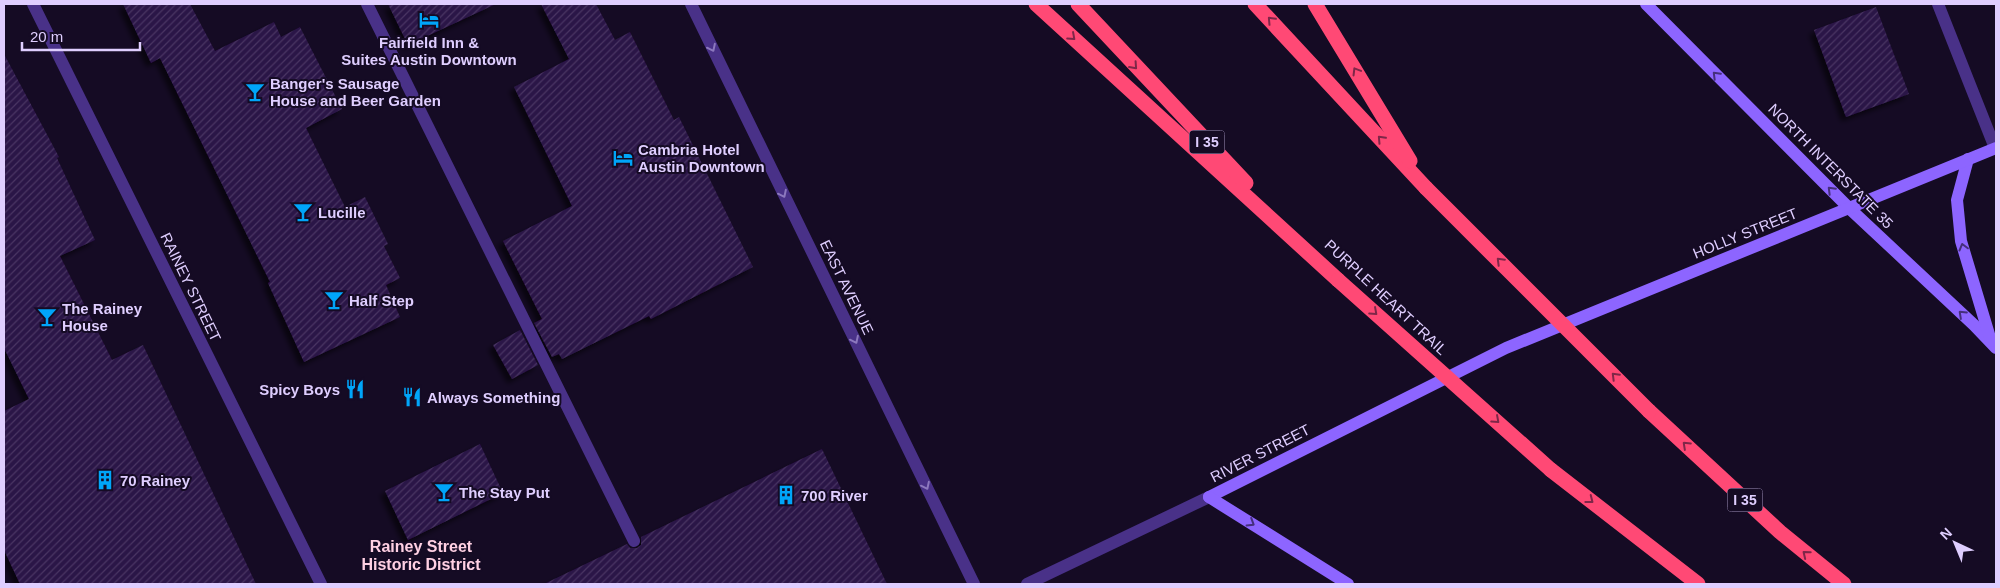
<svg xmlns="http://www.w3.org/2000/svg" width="2000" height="588" viewBox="0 0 2000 588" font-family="Arial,sans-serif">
<defs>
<pattern id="building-hatch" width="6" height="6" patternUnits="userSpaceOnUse" patternTransform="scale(1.25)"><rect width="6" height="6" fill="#2b1547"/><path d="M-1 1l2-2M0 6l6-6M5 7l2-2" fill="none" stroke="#493663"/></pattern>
<filter id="shadow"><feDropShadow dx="-4.5" dy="4.5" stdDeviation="2.5" flood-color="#0009"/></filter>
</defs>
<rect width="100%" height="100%" fill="#150b24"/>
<g fill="url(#building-hatch)" filter="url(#shadow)">
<polygon points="123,4 190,4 215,51 274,22 281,37 300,27 342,109 306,128 345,207 365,197 388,244 384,246 400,278 386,285 400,317 304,362 268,283 270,282 160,58 151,63"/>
<polygon points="388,4 496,4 408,45"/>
<polygon points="541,4 596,4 615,40 630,32 674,120 679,117 753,267 651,319 649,316 562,359 559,354 552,357 534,323 542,319 503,241 572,206 514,87 569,59"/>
<polygon points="1876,7 1909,94 1846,117 1814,30"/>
<polygon points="4,54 59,157 57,158 95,240 60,256 112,360 143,345 256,584 20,584 4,550 4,411 29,399 4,348"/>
<polygon points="520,330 538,365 512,379 493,345"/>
<polygon points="480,444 503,493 408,540 385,491"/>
<polygon points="822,449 887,584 544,584 627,544 630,548 637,548 641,545 641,537"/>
</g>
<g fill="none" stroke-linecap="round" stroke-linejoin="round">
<polyline stroke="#493188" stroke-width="12" points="367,4 634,541"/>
<g stroke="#493188" stroke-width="12">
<polyline points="33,4 321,584"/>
<polyline points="691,4 974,584"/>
<polyline points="1938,4 1995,148"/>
<polyline points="1027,584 1209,497"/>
</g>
<g stroke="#8d65ff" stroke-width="12">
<polyline points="1646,4 1849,208 1974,325 1996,348"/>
<polyline points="1968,159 1957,200 1961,241 1991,341"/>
<polyline points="1209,497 1506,348 1996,148"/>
<polyline points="1209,497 1348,584"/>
</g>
<g stroke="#ff4975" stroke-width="15">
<polyline points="1036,4 1338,280"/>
<polyline points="1078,4 1246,183"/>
<polyline points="1255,4 1426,188"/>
<polyline points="1315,4 1410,161"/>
<polyline points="1649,411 1780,532 1844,584"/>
<polyline points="1551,470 1698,584"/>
</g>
<g stroke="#ff4975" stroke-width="15">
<polyline points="1426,188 1649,411"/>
<polyline points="1338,280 1551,470"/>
</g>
</g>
<defs><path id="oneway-chevron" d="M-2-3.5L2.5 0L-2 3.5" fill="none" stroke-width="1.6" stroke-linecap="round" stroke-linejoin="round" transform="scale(1.25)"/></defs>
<g stroke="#7e2748">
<use href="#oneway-chevron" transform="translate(1271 20) rotate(-133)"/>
<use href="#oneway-chevron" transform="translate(1072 37) rotate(42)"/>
<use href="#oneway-chevron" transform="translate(1134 66) rotate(48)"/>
<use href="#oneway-chevron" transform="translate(1356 71) rotate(-121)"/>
<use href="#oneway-chevron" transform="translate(1381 139) rotate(-133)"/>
<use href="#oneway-chevron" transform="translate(1500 261) rotate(-135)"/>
<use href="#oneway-chevron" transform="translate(1374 312) rotate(42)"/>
<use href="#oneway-chevron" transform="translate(1615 376) rotate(-135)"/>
<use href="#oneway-chevron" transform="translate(1496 420) rotate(42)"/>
<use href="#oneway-chevron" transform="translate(1686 445) rotate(-137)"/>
<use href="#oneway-chevron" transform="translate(1590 500) rotate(38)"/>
<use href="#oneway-chevron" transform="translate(1806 554) rotate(-141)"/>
</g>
<g stroke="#8c78be">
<use href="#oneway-chevron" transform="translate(712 48) rotate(64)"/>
<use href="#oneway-chevron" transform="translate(783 194) rotate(64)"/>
<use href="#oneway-chevron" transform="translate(855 340) rotate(64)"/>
<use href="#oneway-chevron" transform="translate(926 486) rotate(64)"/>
</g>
<g stroke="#452f7c">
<use href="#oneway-chevron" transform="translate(1716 75) rotate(-135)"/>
<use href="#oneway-chevron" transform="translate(1831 190) rotate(-135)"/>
<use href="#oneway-chevron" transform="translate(1963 247) rotate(-105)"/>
<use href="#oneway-chevron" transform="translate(1962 314) rotate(-137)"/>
<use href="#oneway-chevron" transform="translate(1251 523) rotate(32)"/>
</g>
<defs>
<symbol id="hotel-bare" viewBox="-9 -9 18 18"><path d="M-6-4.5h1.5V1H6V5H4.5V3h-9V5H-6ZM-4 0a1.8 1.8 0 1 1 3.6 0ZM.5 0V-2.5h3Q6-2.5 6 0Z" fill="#00a5f9" stroke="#150b24" stroke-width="2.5" paint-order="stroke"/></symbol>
<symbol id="bar-bare" viewBox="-9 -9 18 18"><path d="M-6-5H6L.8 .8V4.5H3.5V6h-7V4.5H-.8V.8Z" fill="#00a5f9" stroke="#150b24" stroke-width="2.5" paint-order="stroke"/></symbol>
<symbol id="restaurant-bare" viewBox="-9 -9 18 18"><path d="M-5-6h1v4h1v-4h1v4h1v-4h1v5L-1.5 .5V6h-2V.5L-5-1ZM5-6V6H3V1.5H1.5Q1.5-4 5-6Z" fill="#00a5f9" stroke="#150b24" stroke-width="2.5" paint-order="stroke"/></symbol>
<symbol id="building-bare" viewBox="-9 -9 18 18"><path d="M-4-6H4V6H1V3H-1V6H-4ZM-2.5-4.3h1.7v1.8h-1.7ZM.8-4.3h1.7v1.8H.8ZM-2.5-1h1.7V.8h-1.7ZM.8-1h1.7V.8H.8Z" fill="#00a5f9" stroke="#150b24" stroke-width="2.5" paint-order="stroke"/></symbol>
</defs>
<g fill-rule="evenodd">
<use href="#hotel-bare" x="415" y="6" width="28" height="28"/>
<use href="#bar-bare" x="241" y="78" width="28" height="28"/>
<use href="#hotel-bare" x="609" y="144" width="28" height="28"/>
<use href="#bar-bare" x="289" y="198" width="28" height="28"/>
<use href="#bar-bare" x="320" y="286" width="28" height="28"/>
<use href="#bar-bare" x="33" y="303" width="28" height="28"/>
<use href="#restaurant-bare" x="341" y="375" width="28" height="28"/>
<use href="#restaurant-bare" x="398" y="383" width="28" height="28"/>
<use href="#building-bare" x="91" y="466" width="28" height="28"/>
<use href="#bar-bare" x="430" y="478" width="28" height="28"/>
<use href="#building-bare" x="772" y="481" width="28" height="28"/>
</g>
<g text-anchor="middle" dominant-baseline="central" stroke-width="4" stroke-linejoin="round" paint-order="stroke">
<g fill="#150b24" stroke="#a294bd" stroke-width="1">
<rect x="1189.5" y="130.5" width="35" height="23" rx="4"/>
<rect x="1727.5" y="488.5" width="35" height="23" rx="4"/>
</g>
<g font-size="14" font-weight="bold" fill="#dfceff">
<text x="1207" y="142">I 35</text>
<text x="1745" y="500">I 35</text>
</g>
<g font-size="15" font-weight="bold" fill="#dfceff" stroke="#150b24" text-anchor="start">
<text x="429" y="42" text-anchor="middle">Fairfield Inn &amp;<tspan x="429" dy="17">Suites Austin Downtown</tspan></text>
<text x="270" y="83">Banger's Sausage<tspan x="270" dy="17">House and Beer Garden</tspan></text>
<text x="638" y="149">Cambria Hotel<tspan x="638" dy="17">Austin Downtown</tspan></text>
<text x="318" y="212">Lucille</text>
<text x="349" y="300">Half Step</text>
<text x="62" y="308">The Rainey<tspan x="62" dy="17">House</tspan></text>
<text x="340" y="389" text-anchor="end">Spicy Boys</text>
<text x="427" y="397">Always Something</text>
<text x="120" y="480">70 Rainey</text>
<text x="459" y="492">The Stay Put</text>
<text x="801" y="495">700 River</text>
</g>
<g font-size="15" fill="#dfceff" stroke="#150b24">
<text transform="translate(1831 166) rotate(45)">NORTH INTERSTATE 35</text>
<text transform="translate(1745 233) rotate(-22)">HOLLY STREET</text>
<text transform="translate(191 287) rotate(64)">RAINEY STREET</text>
<text transform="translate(847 287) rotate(64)">EAST AVENUE</text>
<text transform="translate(1386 297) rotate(43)">PURPLE HEART TRAIL</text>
<text transform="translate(1260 453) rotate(-27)">RIVER STREET</text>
</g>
<g font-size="16" font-weight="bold" fill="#ffd0e3" stroke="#150b24">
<text x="421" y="546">Rainey Street<tspan x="421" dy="18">Historic District</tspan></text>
</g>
</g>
<rect width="2000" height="588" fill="none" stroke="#dfceff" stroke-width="10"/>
<g transform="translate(1955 543) rotate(316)" stroke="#150b24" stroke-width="4" paint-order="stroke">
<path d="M0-4L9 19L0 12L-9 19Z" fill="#dfceff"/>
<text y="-8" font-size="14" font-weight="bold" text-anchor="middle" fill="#dfceff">N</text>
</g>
<path d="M22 42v8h118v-8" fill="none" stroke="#dfceff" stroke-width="2.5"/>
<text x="30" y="42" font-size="15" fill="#dfceff" stroke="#150b24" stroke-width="4" paint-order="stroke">20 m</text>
</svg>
